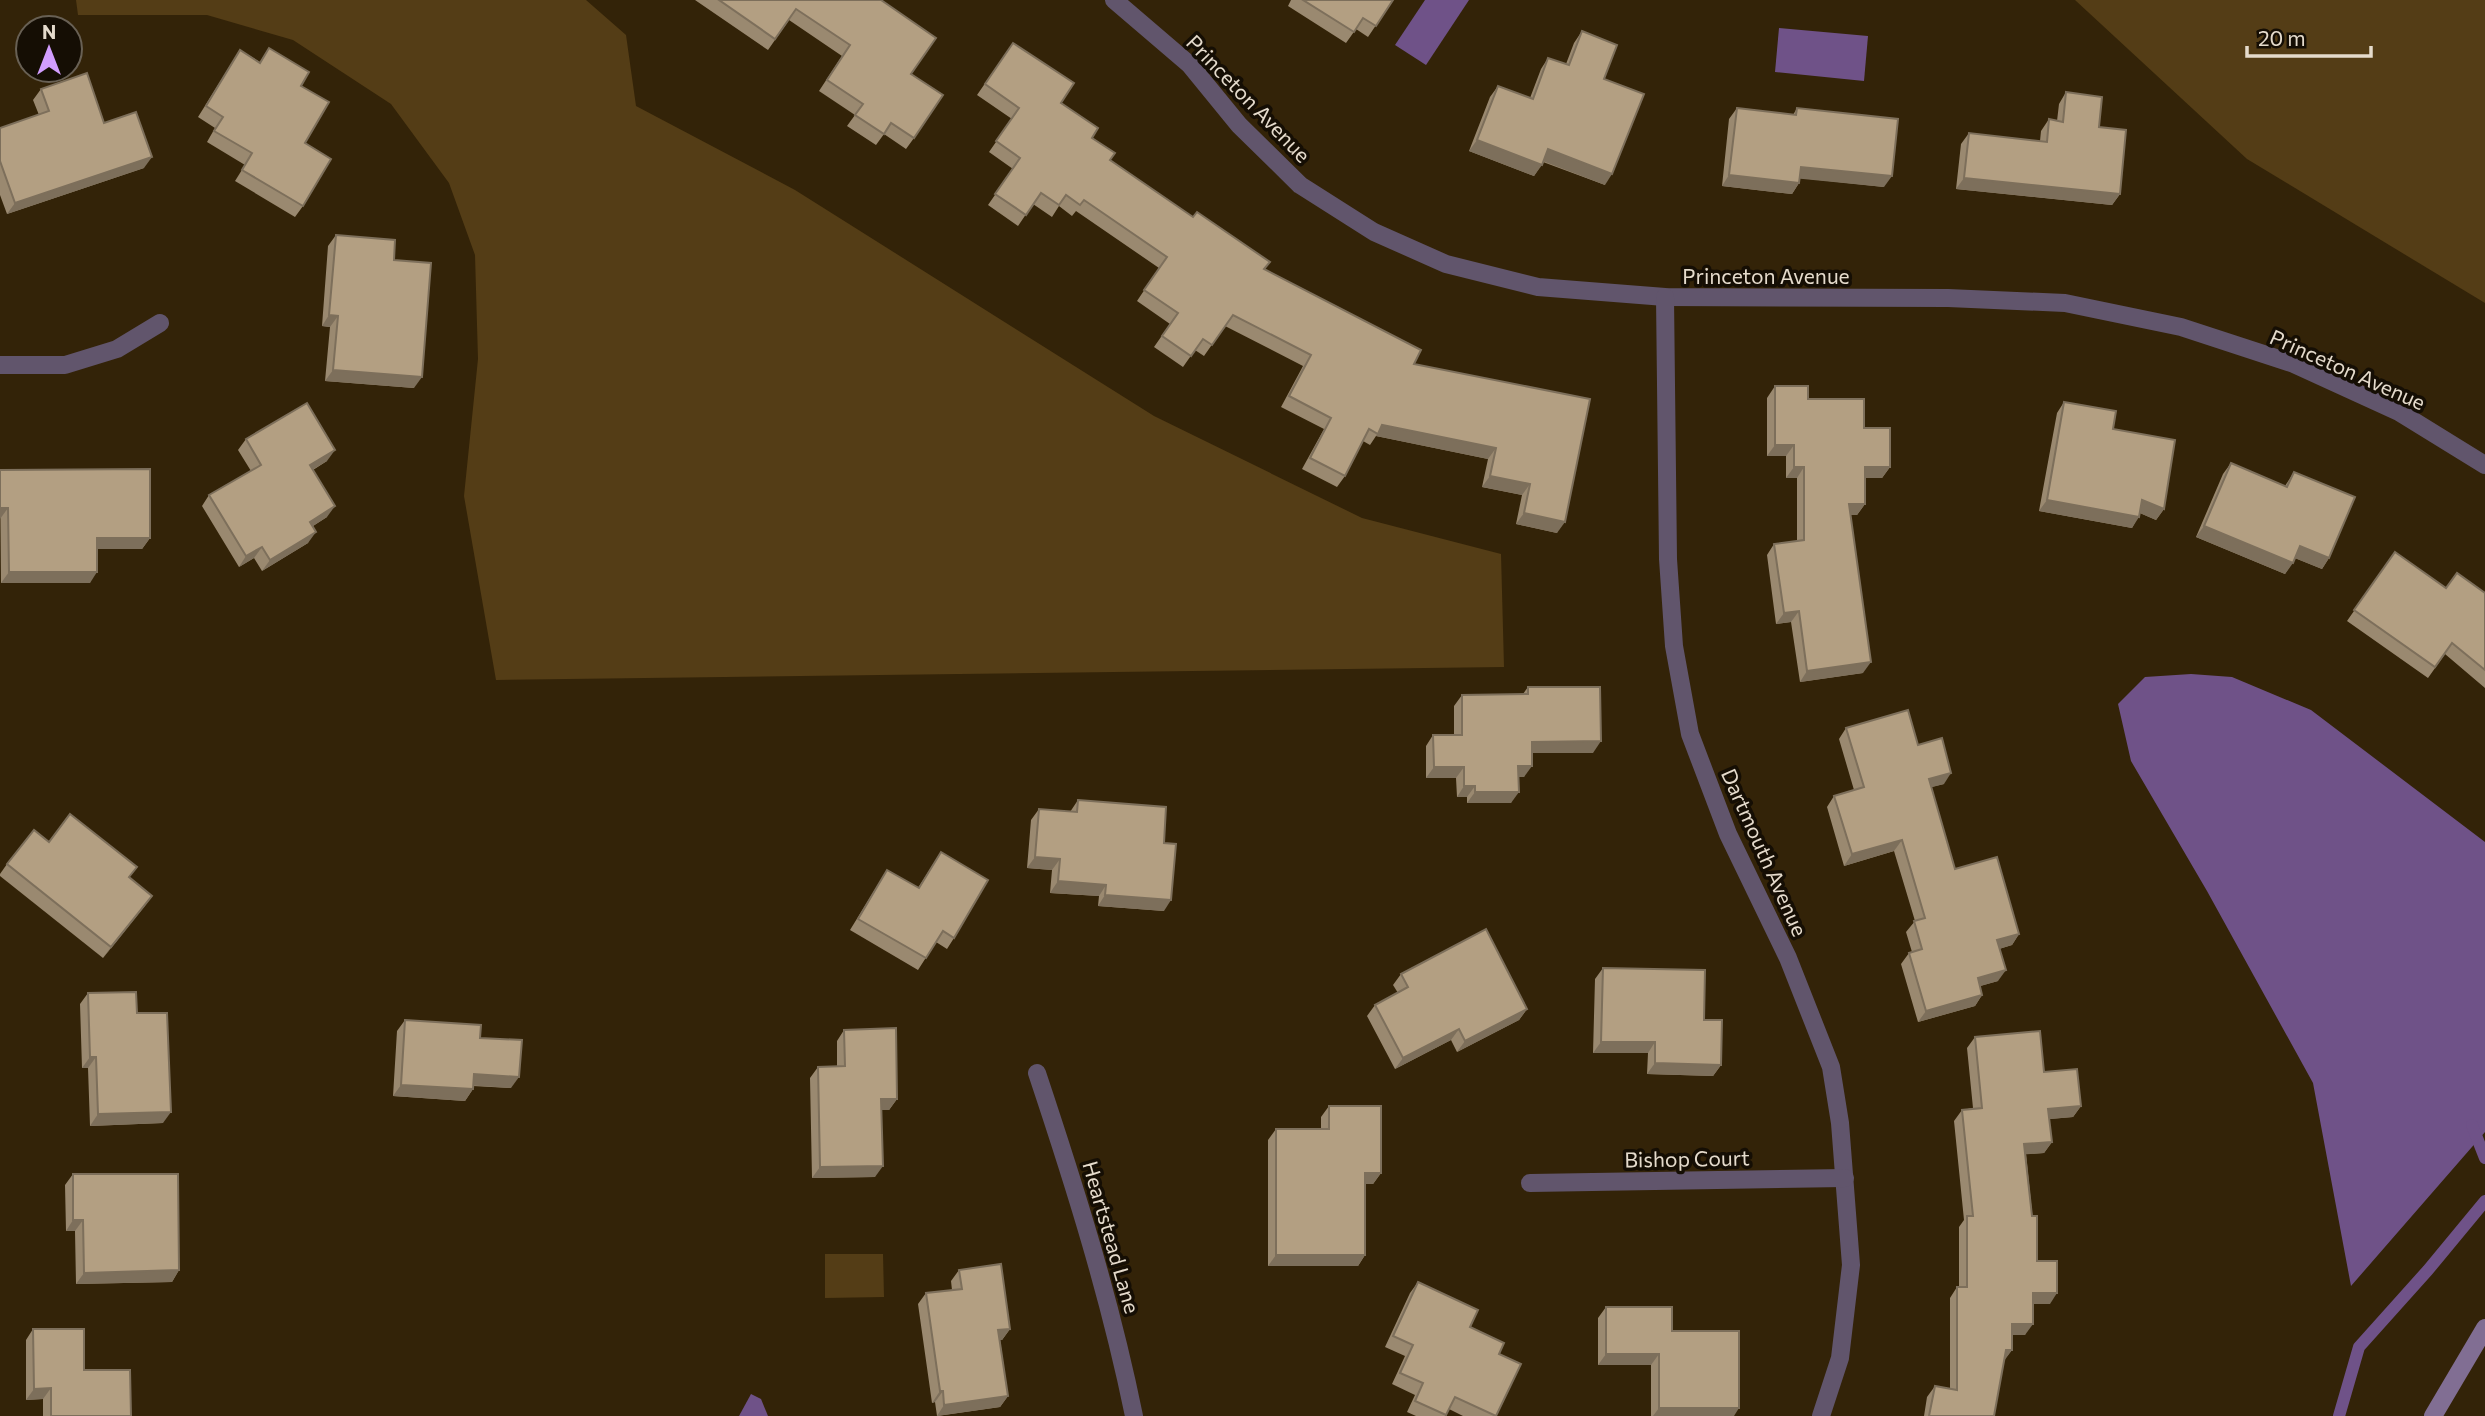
<svg xmlns="http://www.w3.org/2000/svg" width="2485" height="1416" viewBox="0 0 2485 1416" font-family="Commissioner,sans-serif">
<rect width="100%" height="100%" fill="#332308"/>
<g fill="#543d16">
<polygon points="76,0 586,0 626,35 636,106 795,190 1154,416 1362,518 1501,554 1504,667 496,680 464,496 478,359 475,255 449,183 391,104 293,40 207,15 78,15"/>
<polygon points="2075,0 2485,0 2485,303 2247,159"/>
<polygon points="825,1254 883,1254 884,1297 825,1298"/>
</g>
<g fill="#6f5288">
<polygon points="1425,0 1469,0 1426,65 1395,45"/>
<polygon points="1779,28 1868,36 1864,81 1775,72"/>
<polygon points="2191,674 2232,677 2311,710 2485,842 2485,1132 2351,1286 2313,1083 2207,891 2131,761 2118,704 2145,677"/>
<polygon points="751,1394 761,1399 768,1416 739,1416"/>
</g>
<g fill="none" stroke-linecap="round" stroke-linejoin="round">
<g stroke="#6f5288" stroke-width="12">
<polyline points="2472,1125 2485,1158"/>
<polyline points="2339,1416 2359,1347 2428,1270 2485,1201"/>
</g>
<g stroke="#61556c" stroke-width="18">
<polyline points="1114,0 1190,65 1239,125 1300,185 1374,232 1446,264 1538,287 1665,297 1948,298 2065,303 2181,327 2294,364 2399,412 2485,465"/>
<polyline points="1665,297 1668,559 1674,646 1690,734 1728,834 1788,958 1831,1067 1840,1123 1851,1265 1840,1358 1821,1416"/>
<polyline points="0,365 65,365 117,349 160,323"/>
<path d="M1037 1073C1075 1187 1110 1298 1134 1416"/>
<polyline points="1530,1183 1845,1178"/>
</g>
<polyline stroke="#816e93" stroke-width="18" points="2433,1416 2485,1328"/>
</g>
<g fill="#9a8970">
<polygon points="695,0 881,0 911,74 914,138 906,149 884,134 876,145 847,126 855,115 819,91 842,56 789,20 768,50"/>
<polygon points="1291,0 1393,0 1368,37 1356,29 1346,43 1288,6"/>
<polygon points="1582,31 1604,79 1605,185 1543,162 1534,176 1469,151 1490,97 1498,86 1530,98 1541,69 1548,58 1566,64 1574,43"/>
<polygon points="1013,43 1061,103 1092,138 1110,160 1264,269 1414,364 1590,399 1557,533 1516,524 1522,495 1482,487 1488,459 1376,436 1370,445 1363,441 1345,476 1337,487 1302,469 1324,429 1281,407 1303,366 1225,326 1204,356 1195,350 1183,367 1154,347 1170,324 1137,301 1159,268 1076,211 1072,216 1059,206 1052,217 1033,204 1018,226 988,205 1013,169 989,152 1012,119 977,95"/>
<polygon points="269,48 301,86 305,143 303,206 295,217 235,181 245,165 207,142 215,128 198,117 240,50 260,62"/>
<polygon points="41,89 104,123 144,168 7,214 0,195 0,128 39,115 33,100"/>
<polygon points="2066,92 2099,127 2120,194 2112,205 1956,189 1961,144 1969,133 2040,141 2041,131 2049,119 2057,121 2059,104"/>
<polygon points="1737,108 1793,115 1797,108 1884,187 1800,178 1799,183 1792,194 1722,186 1729,119"/>
<polygon points="336,235 394,260 414,388 325,381 330,327 322,326 328,246"/>
<polygon points="1775,386 1808,399 1864,428 1890,467 1882,478 1865,478 1865,504 1857,515 1850,515 1863,673 1800,682 1791,622 1776,624 1767,555 1774,544 1797,541 1797,478 1786,478 1786,456 1767,456 1767,398"/>
<polygon points="2064,402 2113,429 2164,509 2156,520 2140,513 2132,528 2039,511 2057,413"/>
<polygon points="246,439 327,461 313,470 327,517 313,526 308,543 262,571 254,558 239,567 202,506 209,495 251,471 238,450"/>
<polygon points="2231,463 2285,486 2294,472 2329,558 2322,569 2295,558 2285,574 2196,537 2223,474"/>
<polygon points="0,470 150,538 142,549 97,549 90,583 1,583"/>
<polygon points="2395,552 2446,588 2485,593 2485,688 2445,654 2428,678 2347,621"/>
<polygon points="1528,687 1593,753 1532,753 1524,777 1518,777 1511,803 1467,803 1467,797 1457,797 1456,778 1426,778 1426,746 1433,735 1454,735 1454,706 1462,695 1523,694"/>
<polygon points="1846,728 1918,745 1944,784 1931,787 1955,869 2019,934 2012,945 1999,949 1998,981 1980,986 1982,995 1975,1006 1918,1022 1901,964 1909,953 1912,952 1906,932 1915,921 1894,851 1844,866 1827,807 1834,796 1854,790 1839,739"/>
<polygon points="1078,800 1164,843 1164,911 1098,906 1099,896 1050,893 1052,870 1027,868 1031,820 1039,809 1070,812"/>
<polygon points="49,842 129,878 152,896 103,958 0,876 0,874 7,864"/>
<polygon points="941,852 954,938 947,949 936,942 918,970 850,930 887,870 918,888"/>
<polygon points="1603,968 1704,1020 1721,1065 1713,1076 1647,1074 1648,1053 1593,1053 1595,979"/>
<polygon points="1401,974 1527,1009 1519,1020 1457,1052 1451,1040 1395,1069 1367,1016 1375,1005 1398,993 1393,985"/>
<polygon points="88,993 137,1013 163,1123 90,1126 88,1068 82,1068 80,1004"/>
<polygon points="405,1020 480,1038 511,1088 473,1086 473,1089 465,1101 393,1096 397,1031"/>
<polygon points="844,1030 897,1099 889,1110 882,1110 875,1177 812,1178 810,1078 818,1067 837,1066 837,1041"/>
<polygon points="1975,1037 2044,1072 2081,1106 2073,1117 2049,1119 2052,1142 2044,1153 2026,1154 2037,1261 2050,1304 2033,1304 2025,1335 2012,1335 2012,1350 2004,1360 1994,1416 1924,1416 1927,1397 1935,1386 1950,1389 1950,1298 1957,1287 1959,1287 1959,1227 1964,1220 1954,1121 1962,1110 1973,1108 1967,1048"/>
<polygon points="1329,1106 1381,1173 1373,1184 1365,1184 1365,1255 1358,1266 1268,1266 1268,1140 1276,1129 1321,1129 1321,1117"/>
<polygon points="73,1174 179,1270 172,1282 76,1284 75,1231 66,1231 65,1185"/>
<polygon points="959,1270 1010,1329 1002,1340 1000,1340 1008,1396 1000,1407 937,1416 935,1402 932,1403 918,1304 926,1293 952,1290 951,1281"/>
<polygon points="1418,1282 1470,1327 1499,1354 1496,1416 1463,1416 1449,1409 1445,1416 1416,1416 1407,1412 1415,1395 1392,1384 1405,1356 1385,1347 1410,1293"/>
<polygon points="1606,1307 1672,1331 1734,1416 1651,1416 1651,1365 1598,1365 1598,1318"/>
<polygon points="33,1329 84,1370 131,1416 43,1416 43,1399 26,1400 26,1340"/>
</g>
<g fill="#7d6f5b">
<polygon points="1477,140 1542,165 1534,176 1469,151"/>
<polygon points="1548,149 1612,174 1605,185 1540,160"/>
<polygon points="152,157 144,168 7,214 15,203"/>
<polygon points="1801,167 1892,176 1884,187 1793,178"/>
<polygon points="1729,175 1799,183 1792,194 1722,186"/>
<polygon points="1964,178 2120,194 2112,205 1956,189"/>
<polygon points="329,315 338,316 330,327 322,326"/>
<polygon points="333,370 422,377 414,388 325,381"/>
<polygon points="1382,425 1496,448 1488,459 1376,436"/>
<polygon points="1775,445 1794,445 1786,456 1767,456"/>
<polygon points="335,450 327,461 302,476 310,465"/>
<polygon points="1794,467 1804,467 1797,478 1786,478"/>
<polygon points="1865,467 1890,467 1882,478 1857,478"/>
<polygon points="1490,476 1530,484 1522,495 1482,487"/>
<polygon points="2047,500 2139,517 2132,528 2039,511"/>
<polygon points="2142,500 2164,509 2156,520 2135,511"/>
<polygon points="1849,504 1865,504 1857,515 1841,515"/>
<polygon points="335,506 327,517 302,533 310,522"/>
<polygon points="0,508 8,508 0,519"/>
<polygon points="1524,513 1565,522 1557,533 1516,524"/>
<polygon points="2204,526 2293,563 2285,574 2196,537"/>
<polygon points="316,532 308,543 262,571 270,560"/>
<polygon points="97,538 150,538 142,549 89,549"/>
<polygon points="2300,546 2329,558 2322,569 2292,557"/>
<polygon points="262,547 254,558 239,567 246,556"/>
<polygon points="9,572 97,572 90,583 1,583"/>
<polygon points="1799,611 1791,622 1776,624 1784,613"/>
<polygon points="1871,662 1863,673 1800,682 1807,671"/>
<polygon points="1601,741 1593,753 1524,753 1532,742"/>
<polygon points="1518,766 1532,766 1524,777 1510,777"/>
<polygon points="1434,767 1464,767 1456,778 1426,778"/>
<polygon points="1951,773 1944,784 1921,790 1929,779"/>
<polygon points="1464,786 1475,786 1467,797 1457,797"/>
<polygon points="1475,792 1519,792 1511,803 1467,803"/>
<polygon points="1902,840 1894,851 1844,866 1852,854"/>
<polygon points="1035,857 1060,859 1052,870 1027,868"/>
<polygon points="1058,881 1106,885 1099,896 1050,893"/>
<polygon points="1105,895 1171,900 1164,911 1098,906"/>
<polygon points="152,896 144,907 103,958 111,947"/>
<polygon points="2019,934 2012,945 1989,952 1997,940"/>
<polygon points="2006,970 1998,981 1970,989 1978,978"/>
<polygon points="1982,995 1975,1006 1918,1022 1926,1011"/>
<polygon points="1527,1009 1519,1020 1457,1052 1465,1041"/>
<polygon points="1459,1029 1451,1040 1395,1069 1403,1058"/>
<polygon points="1601,1042 1655,1042 1648,1053 1593,1053"/>
<polygon points="90,1057 96,1057 88,1068 82,1068"/>
<polygon points="1655,1063 1721,1065 1713,1076 1647,1074"/>
<polygon points="474,1074 519,1077 511,1088 466,1085"/>
<polygon points="401,1085 473,1089 465,1101 393,1096"/>
<polygon points="881,1099 897,1099 889,1110 874,1110"/>
<polygon points="2081,1106 2073,1117 2040,1120 2048,1109"/>
<polygon points="171,1112 163,1123 90,1126 98,1114"/>
<polygon points="2052,1142 2044,1153 2017,1155 2024,1144"/>
<polygon points="883,1166 875,1177 812,1178 820,1167"/>
<polygon points="1365,1173 1381,1173 1373,1184 1358,1184"/>
<polygon points="73,1220 83,1220 75,1231 66,1231"/>
<polygon points="1276,1255 1365,1255 1358,1266 1268,1266"/>
<polygon points="179,1270 172,1282 76,1284 84,1273"/>
<polygon points="2033,1293 2057,1293 2050,1304 2025,1304"/>
<polygon points="2012,1324 2033,1324 2025,1335 2004,1335"/>
<polygon points="1010,1329 1002,1340 991,1341 998,1330"/>
<polygon points="2006,1350 2012,1350 2004,1361"/>
<polygon points="1606,1354 1659,1354 1651,1365 1598,1365"/>
<polygon points="51,1388 43,1399 26,1400 34,1389"/>
<polygon points="940,1391 943,1391 935,1402 932,1403"/>
<polygon points="1008,1396 1000,1407 937,1416 944,1405"/>
<polygon points="1659,1408 1739,1408 1734,1416 1653,1416"/>
</g>
<g fill="#b39f82" stroke="#7d6f5b" stroke-width="2">
<polygon points="719,0 881,0 936,38 911,74 943,95 914,138 891,123 884,134 855,115 863,104 827,80 850,45 796,9 775,39"/>
<polygon points="1303,0 1393,0 1376,26 1363,18 1354,32"/>
<polygon points="1582,31 1617,45 1604,79 1644,94 1612,174 1548,149 1542,165 1477,140 1498,86 1533,99 1548,58 1569,65"/>
<polygon points="1013,43 1074,83 1061,103 1098,128 1092,138 1115,153 1110,160 1193,217 1197,212 1270,262 1264,269 1421,350 1414,364 1590,399 1565,522 1524,513 1530,484 1490,476 1496,448 1382,425 1378,434 1369,429 1345,476 1310,458 1331,418 1289,396 1311,355 1233,315 1212,345 1203,339 1191,356 1162,336 1178,313 1144,290 1167,257 1084,200 1080,205 1066,195 1059,205 1041,193 1026,215 995,194 1020,158 996,141 1019,108 985,84"/>
<polygon points="269,48 309,72 301,86 329,102 305,143 331,159 303,206 242,170 252,153 214,131 223,117 206,106 240,50 260,63"/>
<polygon points="87,73 104,123 136,112 152,157 15,203 0,161 0,128 49,111 41,89"/>
<polygon points="2066,92 2102,97 2099,127 2126,130 2120,194 1964,178 1969,133 2047,142 2049,119 2063,122"/>
<polygon points="1737,108 1796,115 1797,108 1898,119 1892,176 1801,167 1799,183 1729,175"/>
<polygon points="336,235 395,240 394,260 431,263 422,377 333,370 338,316 329,315"/>
<polygon points="1775,386 1808,386 1808,399 1864,399 1864,428 1890,428 1890,467 1865,467 1865,504 1849,504 1871,662 1807,671 1799,611 1784,613 1774,544 1804,540 1804,467 1794,467 1794,445 1775,445"/>
<polygon points="2064,402 2116,411 2113,429 2175,440 2164,509 2142,500 2139,517 2047,500"/>
<polygon points="307,403 335,450 310,465 335,506 310,522 316,532 270,560 262,547 246,556 209,495 261,465 246,439"/>
<polygon points="2231,463 2287,487 2294,472 2355,497 2329,558 2300,546 2293,563 2204,526"/>
<polygon points="150,469 150,538 97,538 97,572 9,572 8,508 0,508 0,470"/>
<polygon points="2395,552 2446,588 2457,573 2485,593 2485,670 2452,643 2435,667 2354,610"/>
<polygon points="1528,687 1600,687 1601,741 1532,742 1532,766 1518,766 1519,792 1475,792 1475,786 1464,786 1464,767 1434,767 1433,735 1462,735 1462,695 1528,694"/>
<polygon points="1908,710 1918,745 1942,738 1951,773 1929,779 1955,869 1997,857 2019,934 1997,940 2006,970 1978,978 1982,995 1926,1011 1909,953 1922,949 1914,921 1925,918 1902,840 1852,854 1834,796 1864,787 1846,728"/>
<polygon points="1078,800 1166,807 1164,843 1176,844 1171,900 1105,895 1106,885 1058,881 1060,859 1035,857 1039,809 1077,812"/>
<polygon points="70,814 137,867 129,877 152,896 111,947 7,864 34,830 49,842"/>
<polygon points="941,852 988,880 954,938 943,931 926,958 858,919 887,870 919,888"/>
<polygon points="1486,929 1527,1009 1465,1041 1459,1029 1403,1058 1375,1005 1408,987 1401,974"/>
<polygon points="1603,968 1705,970 1704,1020 1722,1020 1721,1065 1655,1063 1655,1042 1601,1042"/>
<polygon points="136,992 137,1013 167,1013 171,1112 98,1114 96,1057 90,1057 88,993"/>
<polygon points="405,1020 481,1025 480,1038 522,1040 519,1077 474,1074 473,1089 401,1085"/>
<polygon points="896,1028 897,1099 881,1099 883,1166 820,1167 818,1067 845,1066 844,1030"/>
<polygon points="2040,1031 2044,1072 2077,1069 2081,1106 2048,1109 2052,1142 2024,1144 2032,1216 2037,1216 2037,1261 2057,1261 2057,1293 2033,1293 2033,1324 2012,1324 2012,1350 2006,1350 1994,1416 1929,1416 1935,1386 1957,1390 1957,1287 1967,1287 1967,1216 1973,1216 1962,1110 1982,1108 1975,1037"/>
<polygon points="1329,1106 1381,1106 1381,1173 1365,1173 1365,1255 1276,1255 1276,1129 1329,1129"/>
<polygon points="73,1174 178,1174 179,1270 84,1273 83,1220 73,1220"/>
<polygon points="1001,1264 1010,1329 998,1330 1008,1396 944,1405 943,1391 940,1391 926,1293 962,1289 959,1270"/>
<polygon points="1418,1282 1478,1310 1470,1327 1504,1343 1499,1354 1521,1364 1496,1416 1455,1397 1446,1415 1415,1401 1423,1383 1400,1373 1413,1345 1393,1336"/>
<polygon points="1606,1307 1672,1307 1672,1331 1739,1331 1739,1408 1659,1408 1659,1354 1606,1354"/>
<polygon points="33,1329 84,1329 84,1370 130,1370 131,1416 51,1416 51,1388 34,1389"/>
</g>
<g text-anchor="middle" dominant-baseline="central" stroke-width="7" stroke-linejoin="round" paint-order="stroke">
<g font-size="21" fill="#e5dbcc" stroke="#150e04">
<text transform="translate(1249 98) rotate(46)">Princeton Avenue</text>
<text x="1766" y="275">Princeton Avenue</text>
<text transform="translate(2348 369) rotate(24)">Princeton Avenue</text>
<text transform="translate(1765 852) rotate(66)">Dartmouth Avenue</text>
<text transform="translate(1687 1158) rotate(-1)">Bishop Court</text>
<text transform="translate(1112 1237) rotate(74)">Heartstead Lane</text>
</g>
</g>
<g transform="translate(49 49)"><circle r="33" fill="#150e04" stroke="#686054" stroke-width="2"/>
<path d="M0-5L12 26L0 18L-12 26Z" fill="#d19dfe"/>
<text y="-10" font-size="19" font-weight="bold" text-anchor="middle" fill="#e5dbcc">N</text>
</g>
<path d="M2247 46v10h124v-10" fill="none" stroke="#e5dbcc" stroke-width="3.5"/>
<text x="2258" y="46" font-size="21" fill="#e5dbcc" stroke="#150e04" stroke-width="5" paint-order="stroke">20 m</text>
</svg>
